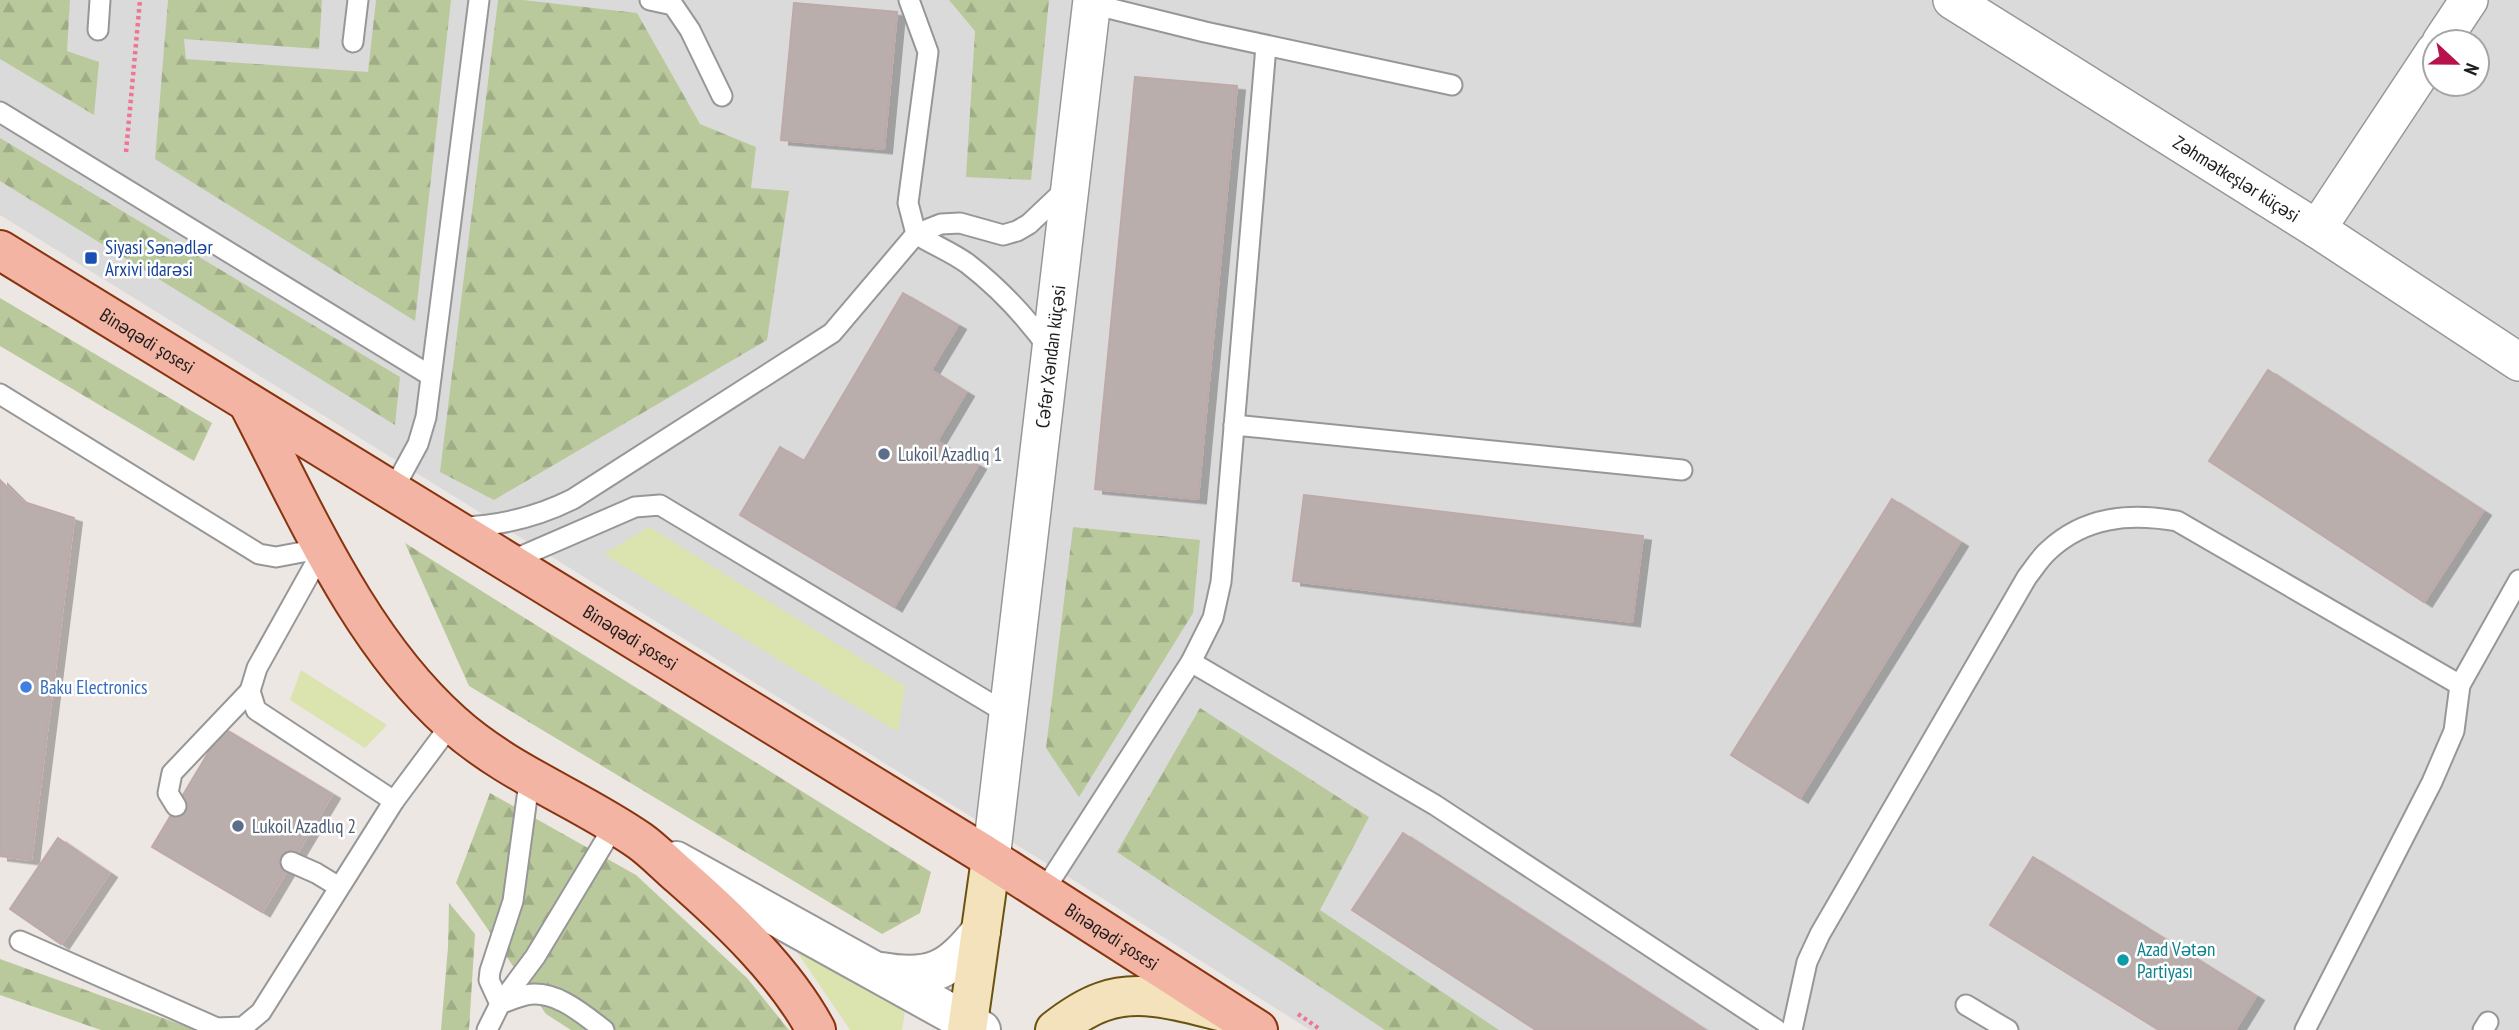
<svg xmlns="http://www.w3.org/2000/svg" width="2519" height="1030" viewBox="0 0 2519 1030" font-family="'PT Sans Narrow',sans-serif">
<defs>
<pattern id="forest-firs" width="22" height="20" patternUnits="userSpaceOnUse" patternTransform="scale(1.75)"><rect width="22" height="20" fill="#b9c99c"/><path d="M5 1l3.5 6h-7zM16 11l3.5 6h-7z" fill="#9fac86"/></pattern>
<filter id="shadow"><feDropShadow dx="8" dy="4.5" stdDeviation="0" flood-color="#0004"/></filter>
</defs>
<rect width="100%" height="100%" fill="#ede7e4"/>
<path fill="#dbdada" fill-rule="evenodd" d="M0 0H2519V1030H1310L1070 878 0 215ZM2435 42H2477V84H2435Z"/>
<g fill="#dbe3ae">
<polygon points="649,527 905,686 898,732 604,554"/>
<polygon points="301,670 387,725 365,748 290,700"/>
<polygon points="793,946 906,1005 902,1030 850,1030"/>
</g>
<g fill="url(#forest-firs)">
<polygon points="0,0 70,0 67,51 99,62 94,115 0,59"/>
<polygon points="168,0 322,0 319,49 184,39 186,59 368,72 376,0 451,0 415,321 155,159"/>
<polygon points="498,0 523,0 637,13 700,124 756,147 751,188 789,191 767,340 494,500 440,472"/>
<polygon points="949,0 1049,0 1031,180 966,177 975,31"/>
<polygon points="0,138 400,377 395,425 0,181"/>
<polygon points="0,298 212,423 194,461 0,346"/>
<polygon points="1073,527 1200,540 1193,613 1079,797 1046,748"/>
<polygon points="405,543 931,872 920,913 882,934 469,686"/>
<polygon points="1200,708 1369,817 1320,910 1499,1030 1385,1030 1117,852"/>
<polygon points="490,793 636,875 747,978 789,1030 571,1030 546,1014 456,883"/>
<polygon points="449,903 475,934 469,1030 441,1030 448,947"/>
<polygon points="0,959 196,1030 101,1030 0,995"/>
</g>
<g fill="#baaead" stroke="#bea9a8" stroke-width="2" filter="url(#shadow)">
<polygon points="794,3 897,12 884,149 781,140"/>
<polygon points="1135,77 1237,86 1198,499 1095,489"/>
<polygon points="903,293 958,325 931,370 966,392 937,441 978,465 894,607 740,515 780,447 804,461"/>
<polygon points="2268,370 2483,511 2424,602 2209,461"/>
<polygon points="0,480 21,501 74,518 31,860 0,856"/>
<polygon points="1304,495 1643,536 1632,622 1293,581"/>
<polygon points="1892,499 1960,542 1800,798 1731,755"/>
<polygon points="223,728 332,794 262,912 152,847"/>
<polygon points="1403,833 1705,1030 1536,1030 1352,910"/>
<polygon points="58,838 109,873 61,944 10,909"/>
<polygon points="2033,857 2256,996 2235,1030 2159,1030 1990,925"/>
</g>
<g fill="none" stroke-linecap="round" stroke-linejoin="round">
<defs>
<g id="service">
<polyline points="650,0 673,5 690,30 722,96"/>
<path d="M909 0 928 52 908 203 916 234C933 245 952 252 968 264 999 288 1027 318 1050 350"/>
<polyline points="1092,4 1205,32 1452,85"/>
<polyline points="98,30 100,0"/>
<polyline points="353,42 358,0"/>
<polyline points="0,112 431,376"/>
<polyline points="0,394 259,554 276,557 324,548"/>
<polyline points="1234,425 1682,470"/>
<polyline points="393,490 418,444 426,417 479,0"/>
<path d="M460 527C500 526 537 517 573 499L832 333 916 234 941 224 960 223 1003 235 1017 231 1029 224 1067 188"/>
<polyline points="324,548 257,668 250,691 256,710 394,801"/>
<polyline points="508,562 635,507 660,505 1008,714"/>
<polyline points="1191,662 1435,805 1777,1030"/>
<polyline points="530,775 513,901 490,971 489,980 500,1004 535,957 614,826"/>
<polyline points="176,806 168,793 172,773 250,691"/>
<polyline points="291,862 316,873 339,887"/>
<polyline points="1043,892 1191,662 1213,618 1221,582 1266,46"/>
<polyline points="20,941 217,1028 243,1027 261,1012 394,801 452,723"/>
<polyline points="1966,1005 2008,1030"/>
<path d="M487 1030 500 1004C508 1001 517 997 526 995 555 989 583 1014 604 1030"/>
<path d="M1792 1030 1807 962 1820 934 2027 577C2034 568 2040 558 2048 551 2085 516 2130 513 2177 521L2460 685"/>
<polyline points="2305,1030 2432,782 2454,731 2460,685 2519,580"/>
<polyline points="2483,1030 2488,1022"/>
</g>
<g id="minor">
<path id="s1" d="M1952 0 2317 229 2519 362"/>
<polyline points="2441,42 2469,0"/>
<polyline points="2317,229 2435,51"/>
<path id="s2" d="M991 859 1092 0"/>
</g>
<g id="tertiary">
<polyline points="676,861 981,1030"/>
<path d="M881 972C931 981 951 970 981 931"/>
</g>
<g id="secondary">
<polyline points="967,1030 991,859"/>
<path d="M1055 1030C1069 1019 1085 1008 1102 1002 1142 987 1189 1004 1228 1013"/>
</g>
<g id="primary">
<path id="s3" d="M0 250 982 853 1258 1030"/>
<path d="M248 403C305 512 359 640 452 723 507 773 580 799 640 841 654 851 667 865 680 876 729 919 785 972 816 1030"/>
</g>
</defs>
<use href="#service" stroke="#979797" stroke-width="23"/>
<use href="#minor" stroke="#979797" stroke-width="40"/>
<use href="#tertiary" stroke="#979797" stroke-width="42"/>
<use href="#secondary" stroke="#69530f" stroke-width="42"/>
<use href="#primary" stroke="#89340e" stroke-width="42"/>
<g stroke="#ed7694" stroke-width="4.5" stroke-dasharray="3.5 3.5" stroke-linecap="butt">
<polyline points="126,152 140,0"/>
<polyline points="1298,1014 1321,1030"/>
</g>
<use href="#service" stroke="#fff" stroke-width="19"/>
<use href="#minor" stroke="#fff" stroke-width="37"/>
<use href="#tertiary" stroke="#fff" stroke-width="38"/>
<use href="#secondary" stroke="#f3e2bc" stroke-width="38"/>
<use href="#primary" stroke="#f3b4a3" stroke-width="38"/>
</g>
<rect fill="#1a4fb4" stroke="#fff" stroke-width="2.5" x="84" y="251" width="14" height="14" rx="3.5"/>
<g fill="#5c6f8a" stroke="#fff" stroke-width="2.5">
<circle cx="884" cy="454" r="7"/>
<circle cx="238" cy="826" r="7"/>
</g>
<circle fill="#3f7fe0" stroke="#fff" stroke-width="2.5" cx="26" cy="687" r="7"/>
<circle fill="#0f9aa8" stroke="#fff" stroke-width="2.5" cx="2123" cy="960" r="7"/>
<g text-anchor="middle" dominant-baseline="central" stroke-width="5" stroke-linejoin="round" paint-order="stroke">
<g font-size="19" fill="#1d1d1d" stroke="#fff">
<text stroke="none"><textPath href="#s1" startOffset="336">Zəhmətkeşlər küçəsi</textPath></text>
<text stroke="none"><textPath href="#s3" startOffset="173">Binəqədi şosesi</textPath></text>
<text stroke="none"><textPath href="#s2" startOffset="506">Cəfər Xəndan küçəsi</textPath></text>
<text stroke="none"><textPath href="#s3" startOffset="740">Binəqədi şosesi</textPath></text>
<text stroke="none"><textPath href="#s3" startOffset="1307">Binəqədi şosesi</textPath></text>
</g>
<g font-size="19" fill="#164399" stroke="#fff" text-anchor="start">
<text x="105" y="247">Siyasi Sənədlər<tspan x="105" dy="22">Arxivi idarəsi</tspan></text>
</g>
<g font-size="19" fill="#4e5e75" stroke="#fff" text-anchor="start">
<text x="898" y="454">Lukoil Azadlıq 1</text>
<text x="252" y="826">Lukoil Azadlıq 2</text>
</g>
<g font-size="19" fill="#366cbe" stroke="#fff" text-anchor="start">
<text x="40" y="687">Baku Electronics</text>
</g>
<g font-size="19" fill="#0d838f" stroke="#fff" text-anchor="start">
<text x="2137" y="949">Azad Vətən<tspan x="2137" dy="22">Partiyası</tspan></text>
</g>
</g>
<g transform="translate(2456 63) rotate(112)"><circle r="33" fill="#ffffff" stroke="#a5a5a5" stroke-width="2"/>
<path d="M0-5L12 26L0 18L-12 26Z" fill="#b8124d"/>
<text y="-10" font-size="19" font-weight="bold" text-anchor="middle" fill="#1d1d1d">N</text>
</g>
</svg>
